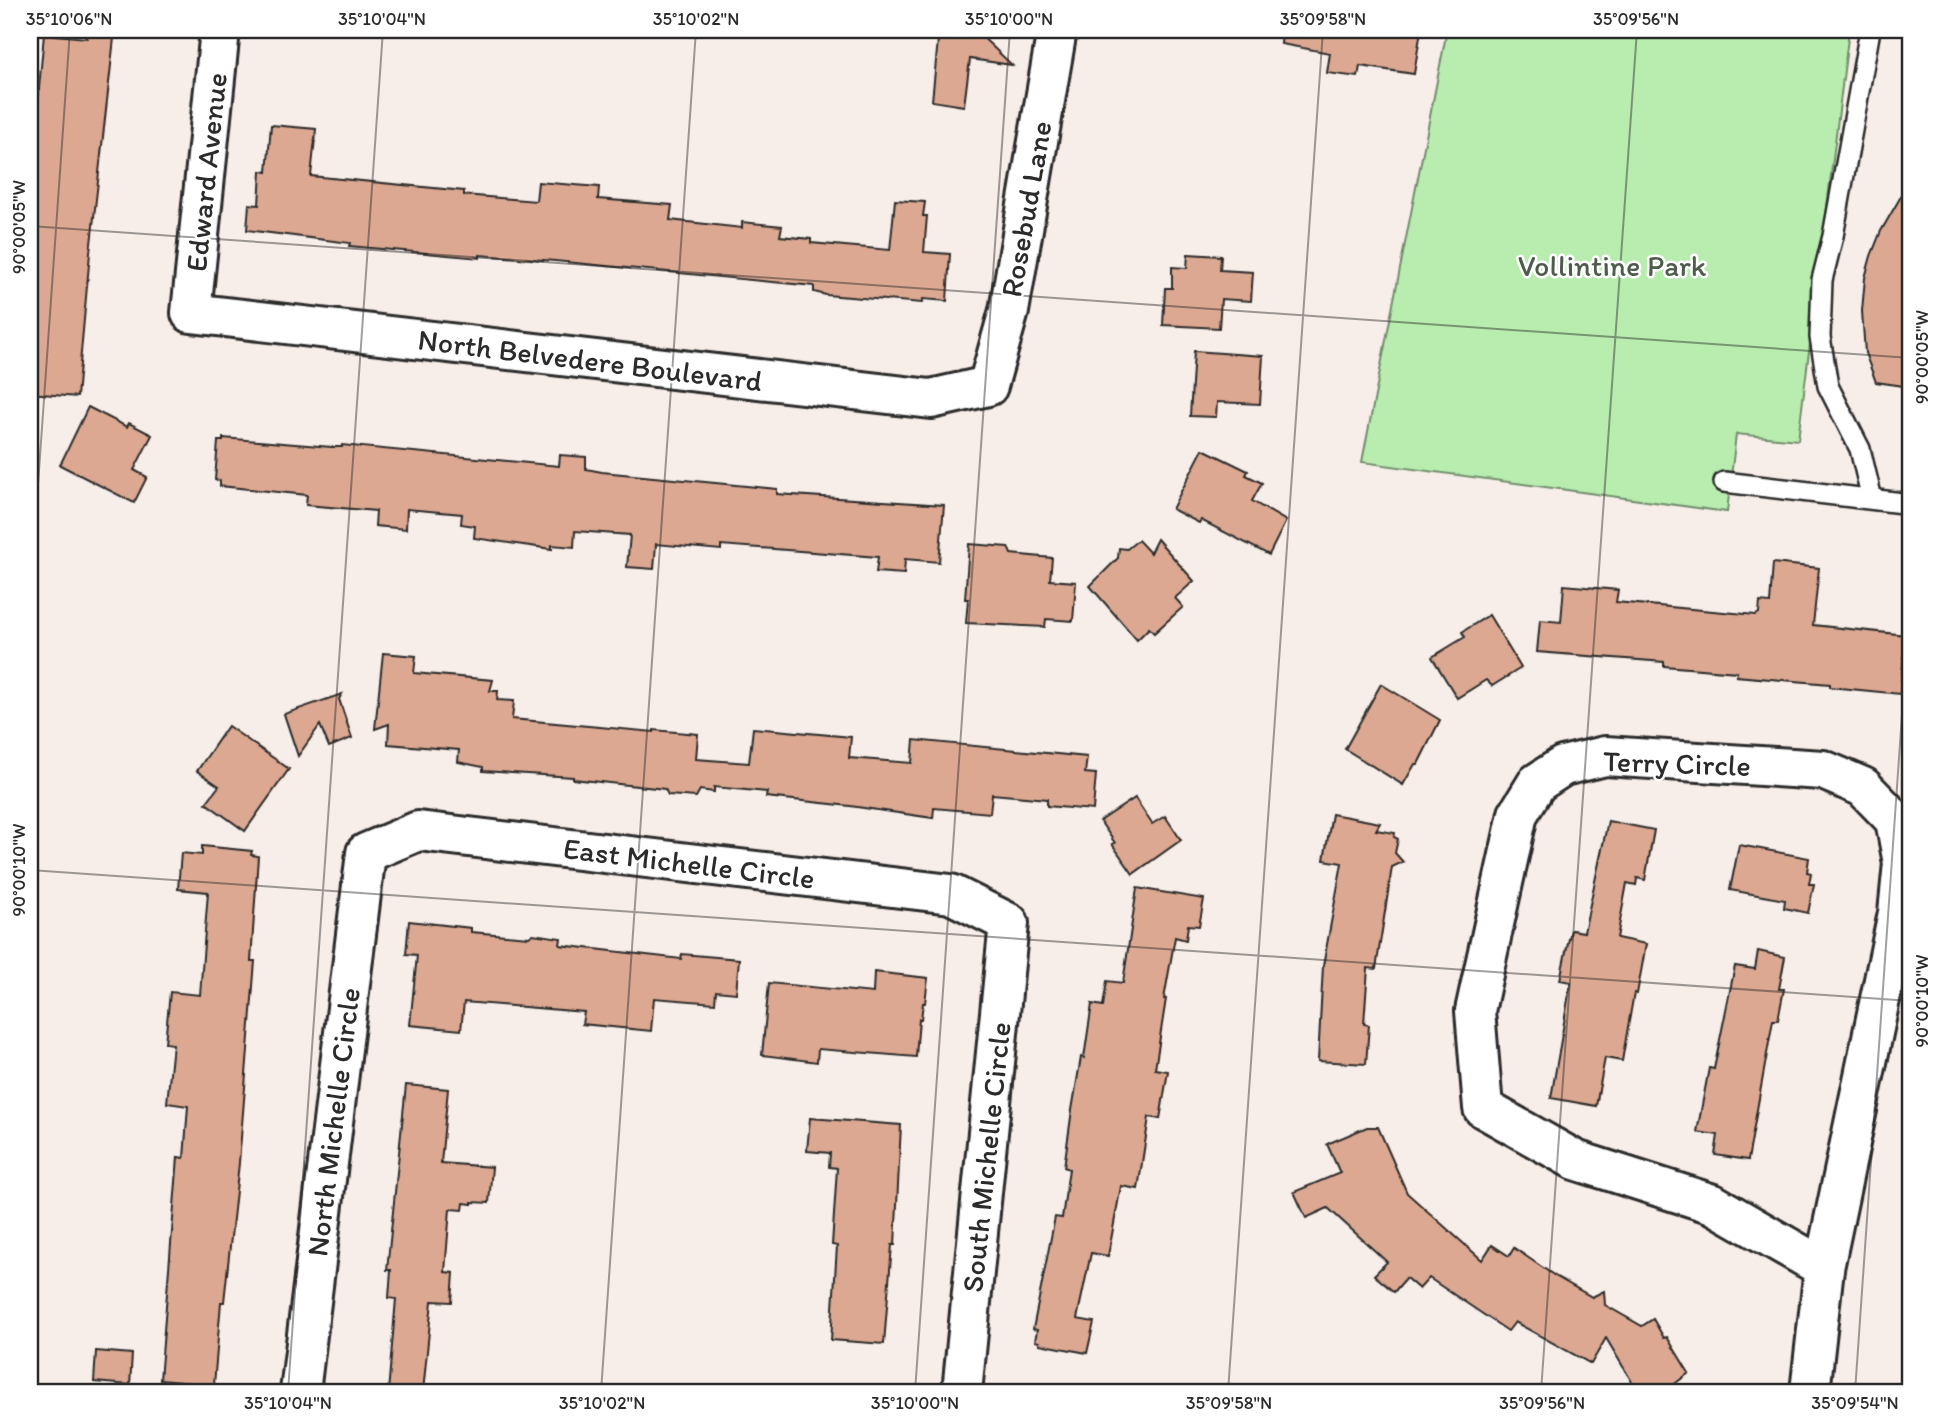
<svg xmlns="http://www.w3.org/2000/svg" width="1941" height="1422" viewBox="0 0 1941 1422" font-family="Itim,sans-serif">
<rect width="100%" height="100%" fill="#f8eee9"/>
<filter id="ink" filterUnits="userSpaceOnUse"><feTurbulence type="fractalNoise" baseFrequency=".0143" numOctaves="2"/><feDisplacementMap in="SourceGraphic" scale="14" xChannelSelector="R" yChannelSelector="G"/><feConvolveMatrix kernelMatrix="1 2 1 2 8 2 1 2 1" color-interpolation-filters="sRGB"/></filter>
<g filter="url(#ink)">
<polygon fill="#b8edaf" stroke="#728c6d" stroke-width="2" points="1447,30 1849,30 1798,440 1736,434 1727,512 1362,462"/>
<g fill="#dca891" stroke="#2b2b2b" stroke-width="2">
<polygon points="939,30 975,30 1012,65 970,59 964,106 932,101"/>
<polygon points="1282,30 1421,30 1414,74 1360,66 1358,77 1327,73 1330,53 1281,44"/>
<polygon points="88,32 114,38 90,253 77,397 30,393 30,186 44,34 87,38"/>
<polygon points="271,125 316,129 311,176 464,191 464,195 536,201 538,182 599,187 598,199 672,205 670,220 742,228 742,222 782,226 780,236 811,239 811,243 890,250 895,200 925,202 923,216 927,216 924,252 950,254 947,301 923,299 922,303 826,295 814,292 814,286 555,261 480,255 480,258 349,246 350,243 247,230 249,204 259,205 261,171 267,172"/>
<polygon points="1911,179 1911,387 1876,382 1865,353 1862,311 1865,278 1871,256 1881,231"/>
<polygon points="1188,254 1221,256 1220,270 1253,272 1251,301 1221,299 1219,328 1163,325 1165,288 1172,288 1172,267 1187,268"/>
<polygon points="1194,351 1263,356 1260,404 1217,402 1216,417 1190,416"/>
<polygon points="88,407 127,427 129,423 152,435 134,470 147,477 134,503 60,465"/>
<polygon points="223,438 332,447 342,447 342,445 559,466 560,455 586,457 586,469 602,472 777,489 777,494 944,505 939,562 905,559 904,574 876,572 878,557 721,545 721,550 656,544 654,569 627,567 630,535 575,531 574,547 552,545 552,549 474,538 475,526 461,524 462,514 407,509 406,529 375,526 376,511 306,505 307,495 220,486 220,481 215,480 218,441 223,441"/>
<polygon points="1203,449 1248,471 1246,475 1262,483 1252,501 1286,521 1269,555 1201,520 1199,523 1172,509"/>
<polygon points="1157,539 1194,581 1175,598 1183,607 1154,633 1149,628 1137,640 1090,586 1118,558 1119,548 1127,549 1138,540 1150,553"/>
<polygon points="969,544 1008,547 1011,554 1052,558 1050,580 1076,582 1073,621 1046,619 1045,627 966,623 968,599 965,599"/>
<polygon points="1773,563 1819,568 1813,625 1906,635 1900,694 1830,687 1830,684 1736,676 1737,672 1664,666 1664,662 1537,652 1540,620 1561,622 1564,585 1618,590 1616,602 1756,615 1759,613 1760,602 1770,603"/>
<polygon points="1489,615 1521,668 1492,686 1486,680 1457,698 1432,657 1465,637 1462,632"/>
<polygon points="383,653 416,656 414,673 493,680 490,691 498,691 497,700 514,701 512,719 654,732 654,730 698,734 696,759 749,763 753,728 851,737 849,758 912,763 914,740 1087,757 1085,773 1096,774 1093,810 1047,806 1047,799 992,794 990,813 934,808 933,818 850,806 766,797 767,792 714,787 714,792 700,790 696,797 668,795 665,789 573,779 573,777 483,771 483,767 458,762 459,750 388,744 389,724 375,729"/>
<polygon points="1381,684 1440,720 1418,764 1415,764 1403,785 1345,749"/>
<polygon points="342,694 339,699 352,738 329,747 320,725 298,756 284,714"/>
<polygon points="228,726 289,769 245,831 206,803 219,786 197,771"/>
<polygon points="1135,798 1152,824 1165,816 1181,840 1133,874 1112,844 1115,843 1100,821"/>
<polygon points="1332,814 1380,823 1376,830 1395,833 1394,837 1398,839 1395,853 1403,862 1392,867 1376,969 1368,968 1364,1024 1369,1025 1366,1064 1318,1061 1323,966 1342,863 1324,860"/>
<polygon points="1608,821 1654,830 1645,880 1637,878 1636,885 1627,883 1617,938 1646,944 1637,994 1634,993 1622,1061 1605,1058 1596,1106 1551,1098 1571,982 1560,980 1565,956 1571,930 1584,932"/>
<polygon points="1739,845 1809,858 1807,872 1811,873 1809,884 1814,884 1808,913 1784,908 1785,900 1730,890"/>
<polygon points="202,846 252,851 251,855 258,856 251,961 255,961 239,1163 224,1302 221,1302 214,1385 160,1380 178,1157 184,1158 188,1106 167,1103 173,1044 165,1043 170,992 200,995 208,892 178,889 181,853 202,855"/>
<polygon points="1137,888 1204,899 1199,926 1188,925 1186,940 1175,937 1164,999 1166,999 1155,1069 1168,1071 1160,1119 1149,1117 1138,1189 1121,1186 1108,1256 1091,1253 1077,1319 1094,1322 1087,1353 1039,1344 1039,1342 1035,1341 1037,1330 1033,1329 1055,1217 1062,1218 1069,1169 1064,1167 1072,1110 1081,1057 1084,1058 1092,1004 1103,1006 1107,981 1123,983"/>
<polygon points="409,921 471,928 471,932 529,937 533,934 561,938 560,945 681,959 682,954 739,959 736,993 716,991 715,1003 654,998 651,1031 582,1024 584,1012 464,1002 461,1030 410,1025 417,955 406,954"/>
<polygon points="1758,951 1785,957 1779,989 1784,989 1778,1020 1773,1020 1748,1160 1715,1155 1718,1135 1697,1132 1709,1068 1714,1069 1735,966 1755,969"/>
<polygon points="874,972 928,978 925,1003 923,1003 921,1019 919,1019 916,1057 818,1049 817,1062 762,1055 769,983 873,993"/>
<polygon points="406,1085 448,1089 441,1163 492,1167 489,1203 472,1202 472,1204 464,1203 463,1210 450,1209 445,1272 454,1273 452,1302 432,1301 423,1392 388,1392 396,1299 389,1298 391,1270 387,1270"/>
<polygon points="810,1118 901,1125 895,1245 892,1245 884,1344 831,1340 837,1246 832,1245 837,1168 829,1167 830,1153 807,1151"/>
<polygon points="1367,1127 1378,1127 1407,1193 1482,1260 1492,1245 1509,1256 1514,1248 1555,1276 1592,1297 1604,1291 1605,1305 1642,1326 1653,1319 1664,1338 1667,1337 1689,1373 1664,1392 1638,1392 1606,1338 1591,1364 1515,1322 1508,1331 1429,1278 1419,1289 1406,1278 1394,1292 1374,1275 1387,1262 1328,1208 1306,1218 1294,1192 1340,1173 1327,1144"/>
<polygon points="96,1351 132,1354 130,1385 94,1382"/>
</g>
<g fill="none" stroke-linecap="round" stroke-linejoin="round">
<defs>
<g id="lane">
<polyline points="1870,30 1833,236 1822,280 1820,337 1828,386 1860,449 1872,499"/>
<polyline points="1724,482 1911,504"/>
</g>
<g id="street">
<polyline points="220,30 191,313 931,399 988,386 1009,311 1057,30"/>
<polygon points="1605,756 1823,770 1863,787 1895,820 1903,863 1898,913 1824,1268 1713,1204 1575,1160 1483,1108 1475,1011 1518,814 1537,783 1563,766"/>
<polyline points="300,1392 366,853 418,831 951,894 1009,923 962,1392"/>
<polyline points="1810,1392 1824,1268"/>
</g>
</defs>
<use href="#lane" stroke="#2b2b2b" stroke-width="24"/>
<use href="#street" stroke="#2b2b2b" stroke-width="44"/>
<use href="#lane" stroke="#fff" stroke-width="19"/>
<use href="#street" stroke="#fff" stroke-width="38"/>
</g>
</g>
<path fill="none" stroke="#2b2b2b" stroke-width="2" stroke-opacity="0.45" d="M30 226 1911 358M30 598 70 30M30 870 1911 1001M288 1392 383 30M601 1392 696 30M915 1392 1010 30M1228 1392 1323 30M1541 1392 1637 30M1855 1392 1911 585"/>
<g text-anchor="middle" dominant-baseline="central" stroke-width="5" stroke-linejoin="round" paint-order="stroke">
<g font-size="30" fill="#2b2b2b" stroke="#fff">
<text transform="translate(206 172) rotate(-84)">Edward Avenue</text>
<text transform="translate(1026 209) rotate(-80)">Rosebud Lane</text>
<text transform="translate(590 360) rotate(7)">North Belvedere Boulevard</text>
<text transform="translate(1677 763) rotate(2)">Terry Circle</text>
<text transform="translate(689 863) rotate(7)">East Michelle Circle</text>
<text transform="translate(333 1122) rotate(-83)">North Michelle Circle</text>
<text transform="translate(986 1157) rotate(-84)">South Michelle Circle</text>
</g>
<g font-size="30" fill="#4e5c4c" stroke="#fff">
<text x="1612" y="265">Vollintine Park</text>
</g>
</g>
<rect width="1941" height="1422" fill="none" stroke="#fff" stroke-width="77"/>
<rect x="38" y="38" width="1864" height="1346" fill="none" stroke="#2b2b2b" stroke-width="2.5"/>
<g font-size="18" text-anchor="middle" fill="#2b2b2b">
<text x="69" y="25">35°10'06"N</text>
<text x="382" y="25">35°10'04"N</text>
<text x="696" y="25">35°10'02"N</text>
<text x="1009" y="25">35°10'00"N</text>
<text x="1323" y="25">35°09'58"N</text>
<text x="1636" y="25">35°09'56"N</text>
<text transform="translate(19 227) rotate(-90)" y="6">90°00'05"W</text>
<text transform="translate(1922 357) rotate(-90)" y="6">90°00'05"W</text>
<text transform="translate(19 870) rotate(-90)" y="6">90°00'10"W</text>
<text transform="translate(1922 1001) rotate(-90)" y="6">90°00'10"W</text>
<text x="288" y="1409">35°10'04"N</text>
<text x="602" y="1409">35°10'02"N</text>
<text x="915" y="1409">35°10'00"N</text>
<text x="1229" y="1409">35°09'58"N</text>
<text x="1542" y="1409">35°09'56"N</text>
<text x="1855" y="1409">35°09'54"N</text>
</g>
</svg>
